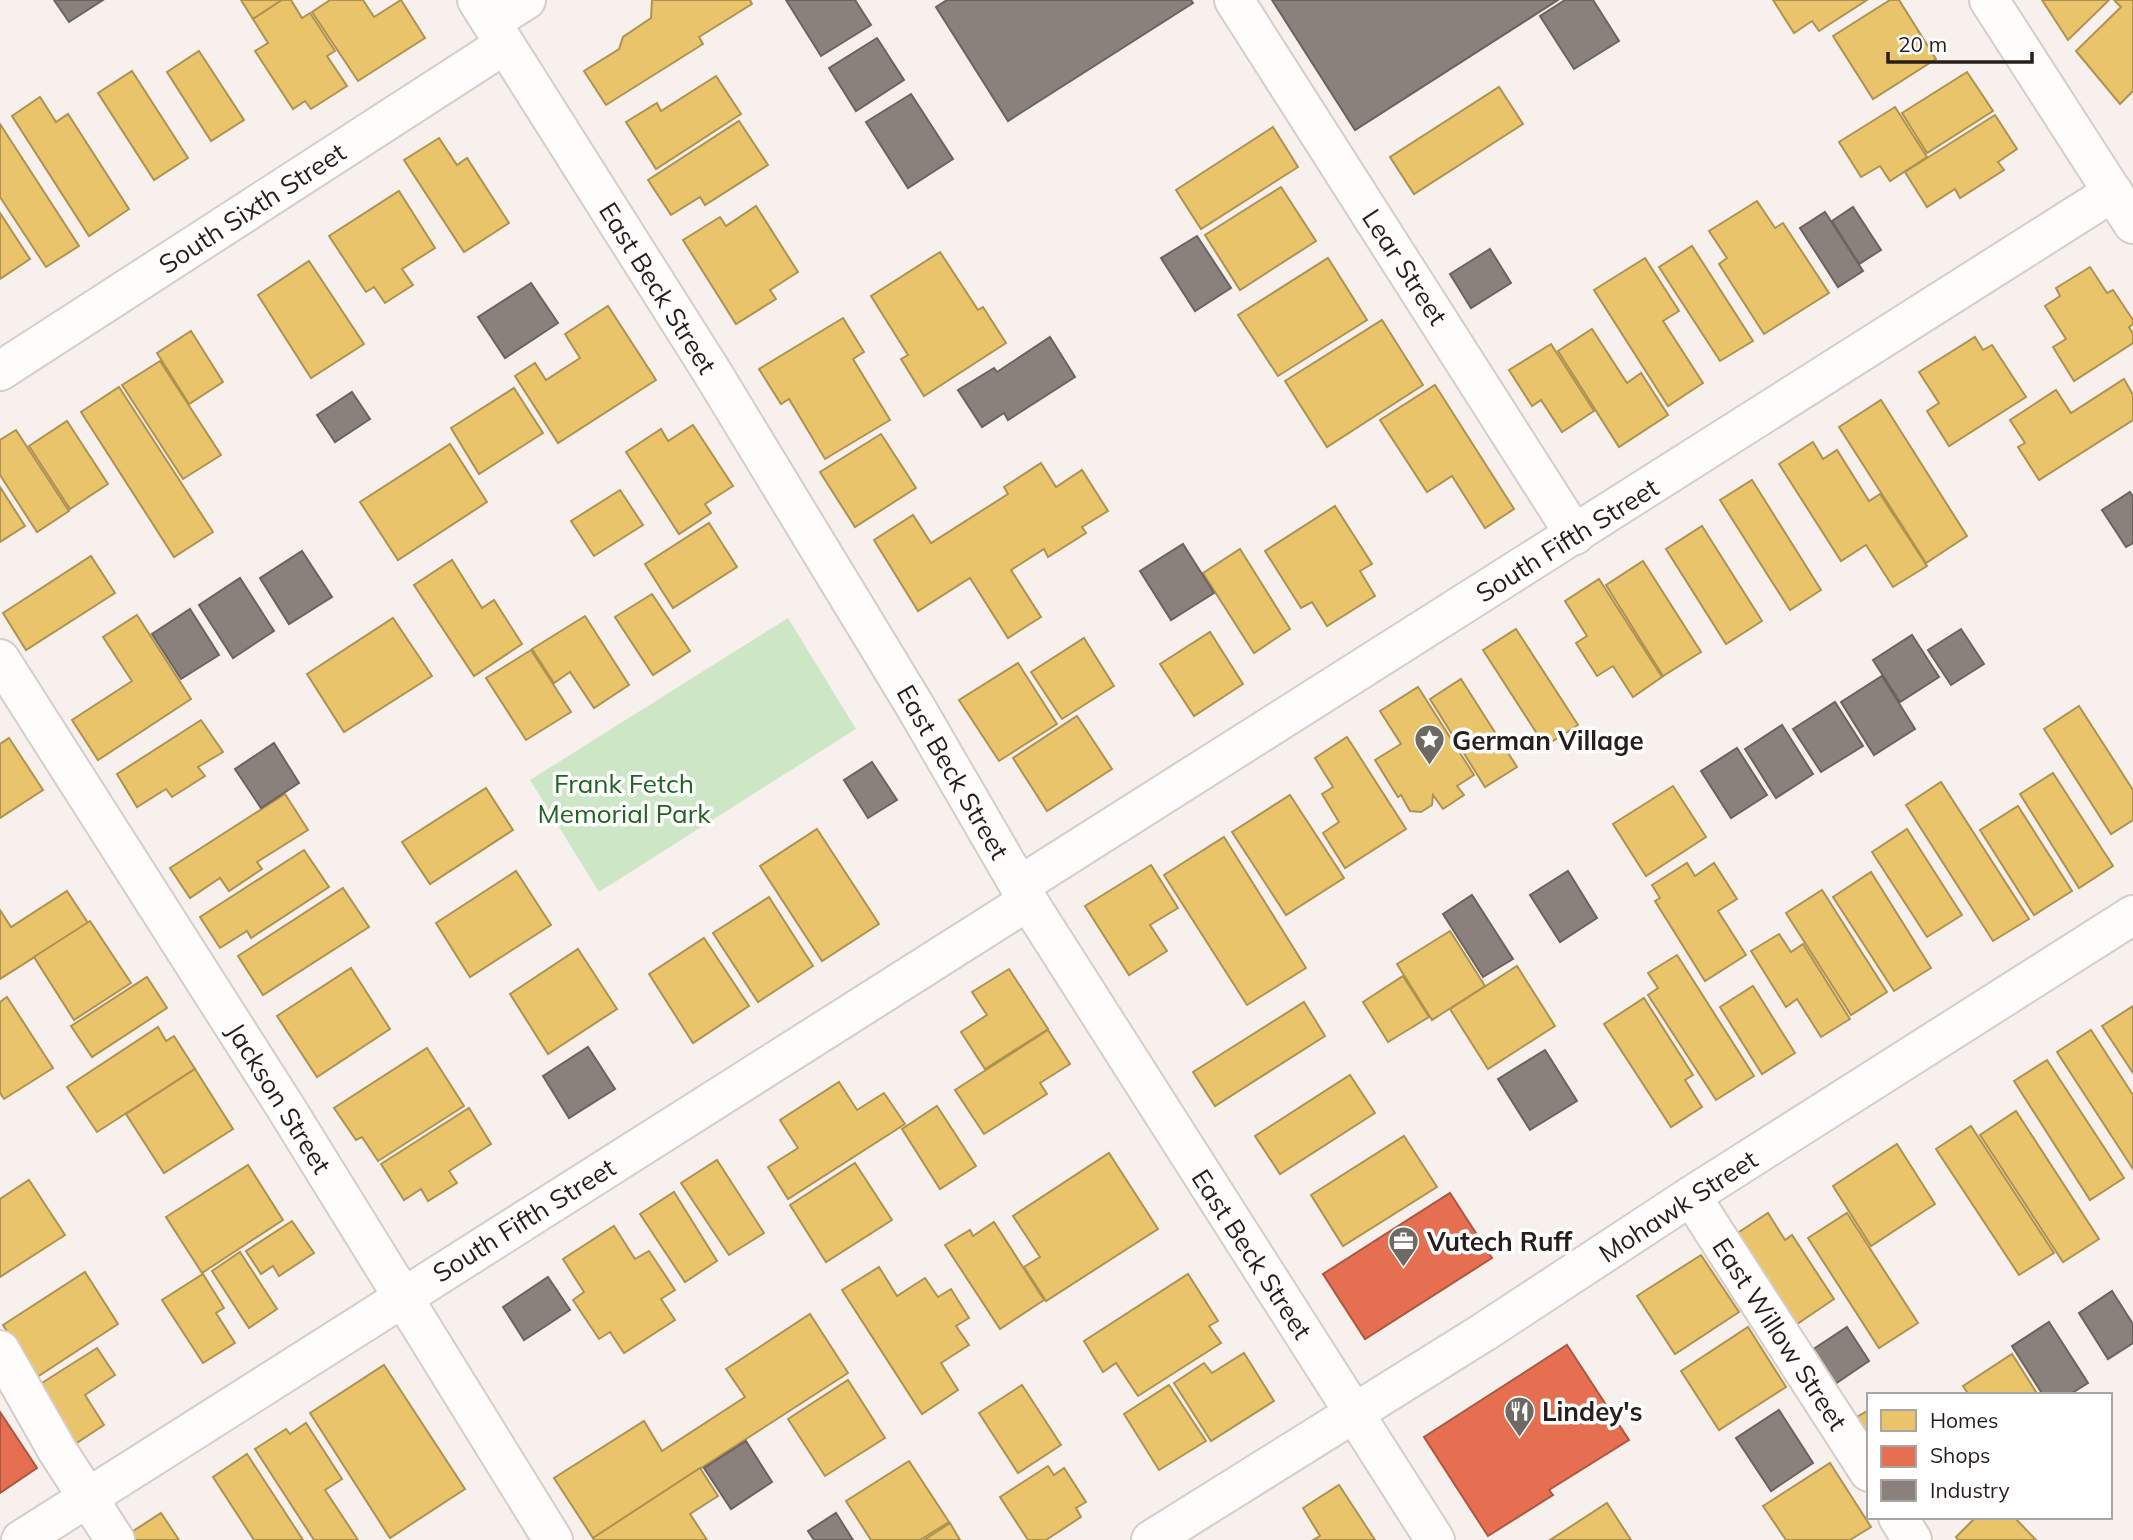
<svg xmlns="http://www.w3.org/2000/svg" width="2133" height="1540" viewBox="0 0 2133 1540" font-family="Mulish,sans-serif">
<rect width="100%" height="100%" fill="#f8f0ec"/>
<polygon fill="#cde7c6" points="788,618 856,729 599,892 530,780"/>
<g fill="#e9c46a" stroke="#af9252" stroke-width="2">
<polygon points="241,0 282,0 253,19"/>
<polygon points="282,0 291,0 302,18 310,13 335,51 327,56 347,86 311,109 305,101 293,109 255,51 268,43 253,19"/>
<polygon points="330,0 363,0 374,17 401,0 425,38 358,81 312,12"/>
<polygon points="652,0 750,0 752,4 699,37 703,44 606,105 584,71 619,49 623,37 651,18"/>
<polygon points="1773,0 1867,0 1819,31 1812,21 1794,33"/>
<polygon points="1890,0 1899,0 1936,59 1873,99 1833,36"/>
<polygon points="2042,0 2109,0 2068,40"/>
<polygon points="2114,0 2133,0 2133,91 2120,104 2076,51 2121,7"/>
<polygon points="199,51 244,120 211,141 167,72"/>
<polygon points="132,71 188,158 154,180 98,93"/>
<polygon points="1967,72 1993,111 1927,153 1902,113"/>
<polygon points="716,76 741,114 656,169 626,122 657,103 661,111"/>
<polygon points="1499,87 1523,124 1414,194 1390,157"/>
<polygon points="40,97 56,122 68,114 129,209 89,236 12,116"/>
<polygon points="1895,107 1927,157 1890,181 1880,166 1861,177 1839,142"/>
<polygon points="1995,115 2017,149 1998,162 2004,170 1960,198 1955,189 1927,207 1905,172"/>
<polygon points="739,121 768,165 705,205 700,197 671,215 648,180"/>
<polygon points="0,124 79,246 46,267 0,197"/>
<polygon points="1273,127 1298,167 1201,229 1176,190"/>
<polygon points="439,138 457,165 467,158 509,223 464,252 404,160"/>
<polygon points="1281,187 1316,241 1240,290 1205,235"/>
<polygon points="399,191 435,248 402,269 413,285 385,303 374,287 366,292 329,236"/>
<polygon points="1757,201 1775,228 1783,223 1829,293 1764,334 1719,264 1727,258 1709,231"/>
<polygon points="756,206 798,272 770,290 776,299 736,324 683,240 720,217 726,226"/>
<polygon points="0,213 30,259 0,279"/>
<polygon points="1692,246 1753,341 1720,361 1659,267"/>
<polygon points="940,252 978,310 983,307 1006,343 924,396 901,359 908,355 871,296"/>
<polygon points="1328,258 1367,320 1278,376 1238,315"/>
<polygon points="1645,258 1679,311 1663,321 1703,383 1668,406 1594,290"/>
<polygon points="309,261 364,344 311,378 258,295"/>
<polygon points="2090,267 2107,293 2113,290 2133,320 2133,324 2129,327 2133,334 2133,343 2074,381 2053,347 2066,339 2045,306 2060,296 2056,288"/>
<polygon points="608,306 656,380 558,443 515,376 535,363 546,380 580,358 565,334"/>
<polygon points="843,318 864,352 853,359 890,420 825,459 789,399 781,404 759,369"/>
<polygon points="1382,320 1423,385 1327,447 1285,381"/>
<polygon points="1592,329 1627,383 1641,373 1668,415 1619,447 1558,351"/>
<polygon points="191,331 223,382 189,404 157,353"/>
<polygon points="1975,337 1983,350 1992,345 2026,397 1949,446 1927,411 1939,403 1919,372"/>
<polygon points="1551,344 1594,411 1562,432 1541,400 1532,406 1509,370"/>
<polygon points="160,361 221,455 183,479 122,385"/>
<polygon points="2124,379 2133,395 2133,420 2039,480 2018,447 2025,443 2010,420 2056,390 2071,413"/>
<polygon points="1435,385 1514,509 1485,528 1452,476 1427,492 1380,420"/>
<polygon points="119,387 213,532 174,557 81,412"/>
<polygon points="514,388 543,433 479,474 451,428"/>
<polygon points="1881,400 1967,536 1926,563 1839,427"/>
<polygon points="67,421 108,484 70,509 29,446"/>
<polygon points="693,425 733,486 705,504 711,513 679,534 626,452 661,429 668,441"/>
<polygon points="16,430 69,511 37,532 0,475 0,440"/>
<polygon points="881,434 916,488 855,527 820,472"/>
<polygon points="1813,442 1823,459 1837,450 1869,501 1880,494 1927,566 1893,587 1866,545 1841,561 1779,464"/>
<polygon points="450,444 487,502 398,560 360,502"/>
<polygon points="1041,463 1056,487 1082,470 1108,511 1082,527 1086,533 1048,557 1044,549 1011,570 1041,617 1008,638 970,578 918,611 874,540 913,515 931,543 1008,494 1004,487"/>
<polygon points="1752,480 1821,590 1790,610 1720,500"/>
<polygon points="0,487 25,526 0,542"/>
<polygon points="620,490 643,525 594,556 571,521"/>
<polygon points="1335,506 1372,564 1360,571 1375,596 1327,626 1312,602 1301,608 1265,551"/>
<polygon points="709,523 737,567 673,608 645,564"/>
<polygon points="1702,526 1762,621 1726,644 1666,549"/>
<polygon points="1240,549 1290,629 1254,653 1203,573"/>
<polygon points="91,556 115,593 26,650 3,613"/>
<polygon points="452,560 482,608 494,600 522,644 474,676 414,585"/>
<polygon points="1643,561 1701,652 1663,676 1606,585"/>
<polygon points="1599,579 1662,677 1633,697 1613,666 1597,676 1576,643 1587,636 1565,601"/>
<polygon points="652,594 690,651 653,675 615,617"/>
<polygon points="137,615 191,699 98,760 72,720 132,681 103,637"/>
<polygon points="585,616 629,685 594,708 570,672 554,683 532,649"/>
<polygon points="393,618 432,676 344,732 307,674"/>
<polygon points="1516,629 1578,725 1545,746 1483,650"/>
<polygon points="1210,632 1243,684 1194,716 1160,664"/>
<polygon points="1084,638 1114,686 1062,719 1031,672"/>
<polygon points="531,650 571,712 526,740 486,678"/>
<polygon points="1018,663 1057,724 999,761 959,700"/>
<polygon points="1461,679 1517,767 1485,787 1430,699"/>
<polygon points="1418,687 1474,775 1457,786 1464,795 1443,809 1433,795 1432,805 1421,812 1410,811 1401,795 1398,797 1375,760 1401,744 1380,711"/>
<polygon points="2079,706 2133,790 2133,820 2111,834 2044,729"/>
<polygon points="1077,716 1112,769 1047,811 1013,758"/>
<polygon points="201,720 223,752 198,767 205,776 172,797 166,789 137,807 117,774"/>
<polygon points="1347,737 1406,829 1345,868 1323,833 1339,822 1322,794 1333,787 1315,758"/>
<polygon points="9,738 43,790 0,818 0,744"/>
<polygon points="2053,773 2113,866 2079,888 2020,794"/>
<polygon points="1941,782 2029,919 1993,941 1906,805"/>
<polygon points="1673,786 1706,837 1646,876 1613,824"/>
<polygon points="486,788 513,830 430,884 402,842"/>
<polygon points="285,794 308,830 257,862 262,869 229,891 220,878 190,898 170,868"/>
<polygon points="1290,795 1344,878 1286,915 1232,832"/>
<polygon points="2018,806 2072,891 2034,915 1980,830"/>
<polygon points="817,829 879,924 822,961 760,866"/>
<polygon points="1907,829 1962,915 1927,937 1872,852"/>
<polygon points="1224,837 1306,968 1247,1005 1164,875"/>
<polygon points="304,850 329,887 251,938 247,931 220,948 200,917"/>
<polygon points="1687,863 1695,876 1714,863 1737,899 1718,911 1746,955 1705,981 1655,901 1660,898 1652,885"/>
<polygon points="1151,865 1178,908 1150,925 1167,951 1129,975 1085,906"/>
<polygon points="516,871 551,925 470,977 436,923"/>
<polygon points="1871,872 1931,968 1894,991 1833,897"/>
<polygon points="343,888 369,927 263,995 238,956"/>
<polygon points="1822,890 1887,992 1851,1015 1786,913"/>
<polygon points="67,891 88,923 0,979 0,910 11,927"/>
<polygon points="769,897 813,966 758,1002 713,933"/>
<polygon points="90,921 131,983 74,1020 34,957"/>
<polygon points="1450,931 1485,986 1432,1020 1397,964"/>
<polygon points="1779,934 1791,952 1803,944 1850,1019 1821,1037 1797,999 1786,1007 1751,951"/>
<polygon points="704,938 749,1006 693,1043 649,974"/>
<polygon points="578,949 617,1009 548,1054 510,994"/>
<polygon points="1677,955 1754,1076 1716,1100 1648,995 1658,988 1648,973"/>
<polygon points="1517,966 1555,1026 1488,1069 1450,1009"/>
<polygon points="351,968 390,1029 317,1077 277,1016"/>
<polygon points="1009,969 1048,1029 985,1069 961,1032 987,1015 972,992"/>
<polygon points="1403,976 1429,1017 1388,1042 1363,1002"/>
<polygon points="147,977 167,1008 92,1057 71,1026"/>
<polygon points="1753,986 1795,1053 1762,1074 1720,1007"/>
<polygon points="7,997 53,1068 4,1099 0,1093 0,1002"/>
<polygon points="1644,998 1693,1075 1685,1080 1702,1107 1671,1127 1604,1024"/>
<polygon points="1304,1002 1325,1036 1215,1106 1193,1072"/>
<polygon points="2133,1006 2133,1073 2102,1026"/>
<polygon points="158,1027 166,1041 174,1036 195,1069 97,1132 67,1087"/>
<polygon points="1048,1030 1070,1064 1040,1083 1047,1094 984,1134 955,1090"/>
<polygon points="2091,1030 2133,1095 2133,1169 2057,1052"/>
<polygon points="427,1048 464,1106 378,1161 362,1137 356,1140 334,1108"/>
<polygon points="2047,1060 2124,1178 2090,1200 2014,1081"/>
<polygon points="195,1069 233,1129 164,1173 126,1114"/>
<polygon points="1350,1075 1375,1113 1280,1174 1255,1136"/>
<polygon points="839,1082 857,1110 884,1093 905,1124 788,1199 768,1167 798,1148 780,1120"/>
<polygon points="937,1106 976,1166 940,1189 902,1129"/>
<polygon points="469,1108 491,1144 449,1171 457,1183 428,1201 421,1189 404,1200 381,1164"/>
<polygon points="2016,1111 2099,1239 2063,1262 1980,1135"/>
<polygon points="1971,1126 2054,1253 2019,1275 1936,1149"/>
<polygon points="1404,1136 1437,1187 1343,1246 1311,1195"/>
<polygon points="1897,1144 1935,1204 1871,1246 1833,1186"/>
<polygon points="1109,1153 1158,1229 1046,1301 1024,1267 1040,1257 1013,1216"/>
<polygon points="717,1160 764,1233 729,1255 681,1183"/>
<polygon points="855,1163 892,1220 826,1262 790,1205"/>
<polygon points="248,1165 283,1220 202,1273 166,1217"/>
<polygon points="29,1180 65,1235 0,1277 0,1199"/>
<polygon points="674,1192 717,1261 685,1282 640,1214"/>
<polygon points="1768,1213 1785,1240 1792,1235 1834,1299 1794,1326 1736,1234"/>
<polygon points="1847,1213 1918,1323 1879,1348 1808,1238"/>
<polygon points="292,1221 314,1253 279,1276 273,1266 261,1274 246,1251"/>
<polygon points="994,1222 1044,1300 1000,1329 945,1245 970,1230 973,1236"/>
<polygon points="614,1226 635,1259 649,1251 675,1290 661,1299 675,1320 624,1353 610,1332 599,1339 573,1300 584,1292 563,1259"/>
<polygon points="240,1252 277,1309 249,1328 212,1271"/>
<polygon points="1701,1255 1739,1312 1675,1354 1637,1296"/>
<polygon points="879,1267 897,1296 925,1278 938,1297 951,1289 969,1318 956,1326 969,1345 941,1363 958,1390 922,1414 842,1290"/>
<polygon points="85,1272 118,1324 37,1377 3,1325"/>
<polygon points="203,1274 224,1308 216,1313 235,1343 203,1363 162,1300"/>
<polygon points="1188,1274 1218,1321 1209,1326 1221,1343 1138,1396 1116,1363 1103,1372 1084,1341"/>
<polygon points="810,1314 848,1373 593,1538 554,1478 644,1421 662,1451 745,1397 726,1369"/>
<polygon points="1748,1327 1786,1387 1719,1430 1681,1371"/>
<polygon points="97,1348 115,1375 85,1395 104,1425 72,1446 34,1388"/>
<polygon points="1244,1353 1274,1401 1211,1441 1174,1383 1204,1363 1212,1373"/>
<polygon points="2012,1354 2038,1395 1969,1395 1963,1386"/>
<polygon points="384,1365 465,1489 390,1538 310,1413"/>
<polygon points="848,1380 885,1438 825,1476 788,1419"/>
<polygon points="1022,1385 1061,1445 1018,1473 979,1413"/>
<polygon points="1169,1385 1206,1441 1159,1470 1124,1414"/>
<polygon points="1869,1410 1869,1438 1855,1418"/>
<polygon points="306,1423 342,1479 325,1490 358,1540 314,1540 255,1449 286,1429 290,1434"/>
<polygon points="247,1454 303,1540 254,1540 213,1477"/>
<polygon points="909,1461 949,1522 920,1540 871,1540 846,1501"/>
<polygon points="1830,1463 1871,1527 1850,1540 1786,1540 1763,1506"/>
<polygon points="1048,1466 1054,1475 1064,1468 1086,1502 1076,1508 1081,1517 1046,1540 1028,1540 1000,1497"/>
<polygon points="700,1468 718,1496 690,1514 707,1540 594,1540 593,1538"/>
<polygon points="1339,1485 1375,1540 1313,1540 1320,1536 1303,1508"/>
<polygon points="1607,1503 1631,1540 1550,1540"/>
<polygon points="161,1513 179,1540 131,1540 127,1535"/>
<polygon points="1976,1517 2014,1517 2036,1540 1958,1540 1956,1537"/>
<polygon points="950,1523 960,1540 924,1540"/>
</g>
<g fill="#e76f51" stroke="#ad5740" stroke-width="2">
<polygon points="1450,1193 1492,1258 1365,1339 1323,1274"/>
<polygon points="1567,1345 1629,1440 1549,1490 1553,1495 1488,1536 1424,1437"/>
<polygon points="0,1412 37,1468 0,1493"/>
</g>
<g fill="#8a817c" stroke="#6c635e" stroke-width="2">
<polygon points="54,0 103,0 69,22"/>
<polygon points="786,0 855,0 871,25 821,56"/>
<polygon points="947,0 1191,0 1193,3 1008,121 936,7"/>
<polygon points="1272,0 1558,0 1355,130"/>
<polygon points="1565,0 1593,0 1619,41 1574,69 1540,16"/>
<polygon points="877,38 904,80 856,111 829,68"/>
<polygon points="911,94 953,159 908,188 866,122"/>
<polygon points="1853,207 1881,250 1859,264 1832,221"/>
<polygon points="1825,212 1863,271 1838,287 1800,228"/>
<polygon points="1197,236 1231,288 1195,311 1161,258"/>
<polygon points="1490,249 1511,283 1471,308 1450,274"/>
<polygon points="531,283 558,323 505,358 478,317"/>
<polygon points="1050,337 1075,377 1008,420 1004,413 982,427 958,390 994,368 997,372"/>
<polygon points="352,392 370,419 335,442 317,415"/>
<polygon points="2130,492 2133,497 2133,543 2126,547 2102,510"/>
<polygon points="1183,544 1214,593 1171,620 1140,571"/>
<polygon points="302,551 332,597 289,624 260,578"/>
<polygon points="240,578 274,631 233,658 199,605"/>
<polygon points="190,609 219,655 181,679 152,634"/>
<polygon points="1961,629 1984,664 1951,685 1928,650"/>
<polygon points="1912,635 1939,677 1900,702 1873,660"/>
<polygon points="1882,676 1915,729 1874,755 1841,702"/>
<polygon points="1835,702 1863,746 1821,772 1793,729"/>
<polygon points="1782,725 1813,774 1776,798 1745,749"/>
<polygon points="274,743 299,783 261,808 235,769"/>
<polygon points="1737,748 1767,795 1731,818 1701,771"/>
<polygon points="872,762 897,800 868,818 844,780"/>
<polygon points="1568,871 1597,918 1560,942 1530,895"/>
<polygon points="1472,895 1513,959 1483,977 1443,914"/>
<polygon points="588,1047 615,1089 569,1118 543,1076"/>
<polygon points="1545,1050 1577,1101 1530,1130 1498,1079"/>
<polygon points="548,1277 570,1310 524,1340 503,1307"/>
<polygon points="2112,1291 2133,1324 2133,1343 2108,1359 2079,1313"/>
<polygon points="2049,1322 2088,1383 2069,1395 2043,1395 2012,1346"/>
<polygon points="1847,1327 1869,1361 1835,1384 1812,1350"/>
<polygon points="1779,1410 1813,1463 1771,1491 1736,1438"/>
<polygon points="746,1441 772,1482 731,1509 704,1468"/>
<polygon points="836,1513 853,1540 814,1540 808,1531"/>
</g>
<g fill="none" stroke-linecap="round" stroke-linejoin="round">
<defs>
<g id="minor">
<polyline points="477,0 712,372 915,706 1028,901 1435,1540"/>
<polyline points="1234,0 1575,535"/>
<polyline points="1989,0 2133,224"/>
<polyline points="491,22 526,0"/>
<polyline points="0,371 504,45"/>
<polyline points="0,659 286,1108 553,1540"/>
<polyline points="1019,886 2113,192"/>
<polyline points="1691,1196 1869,1472"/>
<polyline points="0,1350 57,1450 115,1540"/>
<polyline points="1898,1517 1912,1540"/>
<polyline points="21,1540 1028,901"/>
<polyline points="1151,1540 1484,1332 1691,1196 2133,915"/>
</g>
</defs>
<use href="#minor" stroke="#d5cdc8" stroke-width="42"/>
<use href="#minor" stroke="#fefdfc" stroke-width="38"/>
</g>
<defs>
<symbol id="sight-pin" viewBox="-11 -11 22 30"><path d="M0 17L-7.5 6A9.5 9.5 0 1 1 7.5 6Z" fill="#706863" stroke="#fff"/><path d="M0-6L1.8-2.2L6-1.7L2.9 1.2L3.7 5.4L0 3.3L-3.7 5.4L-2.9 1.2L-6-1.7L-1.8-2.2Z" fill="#fff"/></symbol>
<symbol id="office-pin" viewBox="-11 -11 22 30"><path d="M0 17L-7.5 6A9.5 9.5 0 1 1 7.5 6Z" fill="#706863" stroke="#fff"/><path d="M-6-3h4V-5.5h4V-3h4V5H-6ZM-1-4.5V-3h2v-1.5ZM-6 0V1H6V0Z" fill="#fff"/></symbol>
<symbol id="restaurant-pin" viewBox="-11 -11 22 30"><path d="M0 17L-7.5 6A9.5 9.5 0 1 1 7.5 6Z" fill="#706863" stroke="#fff"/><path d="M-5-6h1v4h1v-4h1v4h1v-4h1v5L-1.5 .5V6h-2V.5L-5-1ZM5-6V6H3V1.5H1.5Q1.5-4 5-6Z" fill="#fff"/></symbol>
</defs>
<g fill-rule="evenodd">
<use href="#sight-pin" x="1412" y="722" width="35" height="47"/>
<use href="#office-pin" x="1386" y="1224" width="35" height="47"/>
<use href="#restaurant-pin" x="1502" y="1394" width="35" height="47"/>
</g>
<g text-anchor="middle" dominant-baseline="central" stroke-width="7" stroke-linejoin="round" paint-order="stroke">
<g font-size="26" fill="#271e19" stroke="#fff">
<text transform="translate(252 208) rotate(-33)">South Sixth Street</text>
<text transform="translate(1405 267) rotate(57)">Lear Street</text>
<text transform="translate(658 288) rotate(58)">East Beck Street</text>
<text transform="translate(1567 540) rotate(-32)">South Fifth Street</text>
<text transform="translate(953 772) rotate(60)">East Beck Street</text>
<text transform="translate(279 1098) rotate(58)">Jackson Street</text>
<text transform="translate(1678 1206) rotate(-33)">Mohawk Street</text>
<text transform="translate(524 1220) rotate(-32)">South Fifth Street</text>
<text transform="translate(1252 1254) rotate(57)">East Beck Street</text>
<text transform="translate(1780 1334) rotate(57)">East Willow Street</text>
</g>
<g font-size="26" font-weight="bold" fill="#271e19" stroke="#fff" text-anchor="start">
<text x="1452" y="740">German Village</text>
<text x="1427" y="1241">Vutech Ruff</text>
<text x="1542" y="1411">Lindey's</text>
</g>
<g font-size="26" fill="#1e651f" stroke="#fff">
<text x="624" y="783">Frank Fetch<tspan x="624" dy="30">Memorial Park</tspan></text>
</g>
</g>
<rect x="1867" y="1393" width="245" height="126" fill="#ffffff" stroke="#a9a5a3" stroke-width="2"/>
<rect x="1881" y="1410" width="35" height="21" fill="#e9c46a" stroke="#a9a5a3" stroke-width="2"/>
<text x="1930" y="1428" font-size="21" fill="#271e19">Homes</text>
<rect x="1881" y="1446" width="35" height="21" fill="#e76f51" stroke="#a9a5a3" stroke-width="2"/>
<text x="1930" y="1463" font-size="21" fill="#271e19">Shops</text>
<rect x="1881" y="1480" width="35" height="21" fill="#8a817c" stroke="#a9a5a3" stroke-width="2"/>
<text x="1930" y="1498" font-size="21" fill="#271e19">Industry</text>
<path d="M1888 52v10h144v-10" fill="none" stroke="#271e19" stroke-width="3.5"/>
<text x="1898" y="52" font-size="21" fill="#271e19" stroke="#ffffff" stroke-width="5" paint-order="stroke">20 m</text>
</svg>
